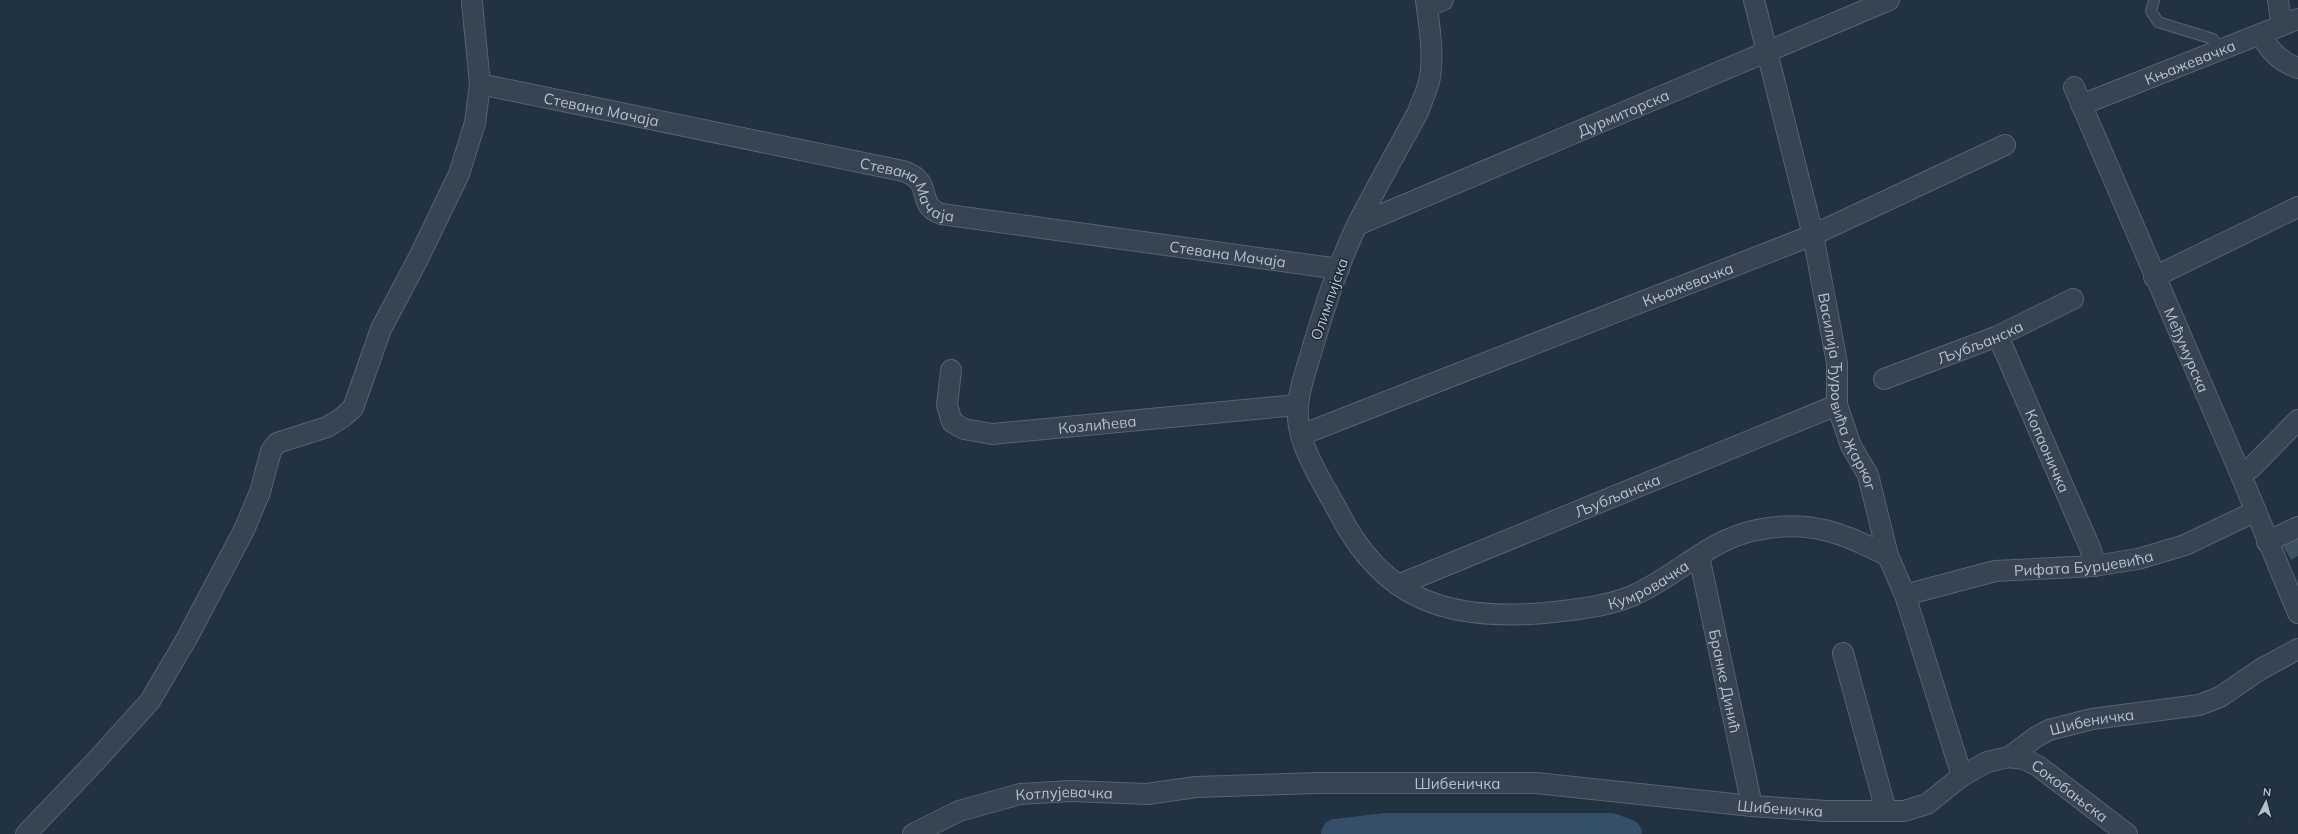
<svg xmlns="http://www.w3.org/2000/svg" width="2298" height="834" viewBox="0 0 2298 834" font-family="Mulish,sans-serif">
<rect width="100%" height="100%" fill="#233241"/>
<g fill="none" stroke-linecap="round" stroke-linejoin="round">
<polyline stroke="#364f69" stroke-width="30" points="1336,834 1387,828 1611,828 1627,834"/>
</g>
<polygon fill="#3f5160" points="2298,534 2298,556 2291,560 2282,544"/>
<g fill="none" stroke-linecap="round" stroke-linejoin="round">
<defs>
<polyline id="service" points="2154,0 2151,11 2158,22 2213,39 2222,50"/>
<g id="minor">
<path id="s1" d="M1426 0C1429 25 1434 52 1430 77 1428 89 1422 100 1418 112 1398 149 1377 186 1358 223 1338 264 1324 309 1311 353 1305 374 1296 397 1298 419 1300 449 1324 485 1338 511 1383 601 1449 621 1544 613 1572 610 1605 607 1632 596 1676 577 1709 539 1757 530 1808 519 1844 533 1888 556"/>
<path id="s2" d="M1754 0 1813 235 1837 363V405L1851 446 1868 475 1888 556 1905 595 1962 776"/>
<polyline points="2278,0 2280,14 2285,24"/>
<polyline points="1427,7 1443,0"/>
<path d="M2261 35C2270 51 2280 62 2298 68"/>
<path id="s3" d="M480 84 903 171C936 182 914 204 941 214L1339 269"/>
<path id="s4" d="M2074 87 2240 473 2298 613"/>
<path id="s5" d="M2081 105 2298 19"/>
<path id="s6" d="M1357 225 1889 0"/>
<polyline points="2154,277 2298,207"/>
<path id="s7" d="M1998 336 2091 550 2094 566"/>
<path id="s8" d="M951 370 947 405 952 422 964 429 992 434 1297 405"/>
<path id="s9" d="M1884 379 1998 336 2073 299"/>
<path id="s10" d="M1301 435 1813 235 2005 145"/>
<polyline points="2240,473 2251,468 2298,420"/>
<polyline points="2267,542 2298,527"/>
<path id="s11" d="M1699 556 1752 806"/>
<path id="s12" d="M1398 585 1837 405"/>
<path id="s13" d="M1905 595 1995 571 2094 566 2138 559 2185 545 2256 511"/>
<polyline points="1843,653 1886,811"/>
<path id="s14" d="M2009 757 2024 759 2038 766 2127 834"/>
<polyline points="26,834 94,763 150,701 187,638 244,530 260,492 271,451 277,443 327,427 343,417 353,408 381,329 419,257 459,174 475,123 480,84 472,3"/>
<path id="s15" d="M913 834 959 811 1020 794 1071 791 1147 794 1196 787 1317 783H1536L1752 806 1826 811H1904L1927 804 1962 776 1987 762 2009 757 2036 737 2049 730 2092 719 2199 705 2220 697 2261 669 2298 649"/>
</g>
</defs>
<use href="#service" stroke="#56626e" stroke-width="12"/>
<use href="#minor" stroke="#56626e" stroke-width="22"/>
<use href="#service" stroke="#384451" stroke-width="10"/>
<use href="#minor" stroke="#384451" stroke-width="20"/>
</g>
<g text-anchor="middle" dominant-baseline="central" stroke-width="3" stroke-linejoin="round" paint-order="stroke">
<g font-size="15" fill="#b4bfcb" stroke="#1d2936">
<text stroke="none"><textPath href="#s5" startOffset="117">Књажевачка</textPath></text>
<text stroke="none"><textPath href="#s3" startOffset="124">Стевана Мачаја</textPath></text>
<text stroke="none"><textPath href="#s6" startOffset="289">Дурмиторска</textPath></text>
<text stroke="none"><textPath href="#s3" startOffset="447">Стевана Мачаја</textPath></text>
<text stroke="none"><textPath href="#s3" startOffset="782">Стевана Мачаја</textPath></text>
<text stroke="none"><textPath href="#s10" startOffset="415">Књажевачка</textPath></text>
<text transform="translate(1329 299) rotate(-71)">Олимпијска</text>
<text stroke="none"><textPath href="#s9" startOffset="103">Љубљанска</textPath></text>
<text stroke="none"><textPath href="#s4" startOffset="286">Међумурска</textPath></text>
<text stroke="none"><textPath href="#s2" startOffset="404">Василија Ђуровића Жарког</textPath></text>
<text stroke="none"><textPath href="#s8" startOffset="201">Козлићева</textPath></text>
<text stroke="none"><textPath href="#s7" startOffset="125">Копаоничка</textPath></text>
<text stroke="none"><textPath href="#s12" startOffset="237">Љубљанска</textPath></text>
<text stroke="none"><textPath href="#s13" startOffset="182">Рифата Бурџевића</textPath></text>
<text stroke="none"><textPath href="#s1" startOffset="905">Кумровачка</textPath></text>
<text stroke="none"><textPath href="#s11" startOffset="128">Бранке Динић</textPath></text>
<text stroke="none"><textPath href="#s15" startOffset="1213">Шибеничка</textPath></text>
<text stroke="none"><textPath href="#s15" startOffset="553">Шибеничка</textPath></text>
<text stroke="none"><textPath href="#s14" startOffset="71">Сокобањска</textPath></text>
<text stroke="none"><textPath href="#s15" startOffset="159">Котлујевачка</textPath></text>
<text stroke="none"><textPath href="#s15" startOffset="877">Шибеничка</textPath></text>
</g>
</g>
<g transform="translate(2266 802) rotate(6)" stroke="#1d2936" stroke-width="3" paint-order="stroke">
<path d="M0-3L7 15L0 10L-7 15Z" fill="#b4bfcb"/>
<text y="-6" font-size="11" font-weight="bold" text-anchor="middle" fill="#b4bfcb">N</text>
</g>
</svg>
